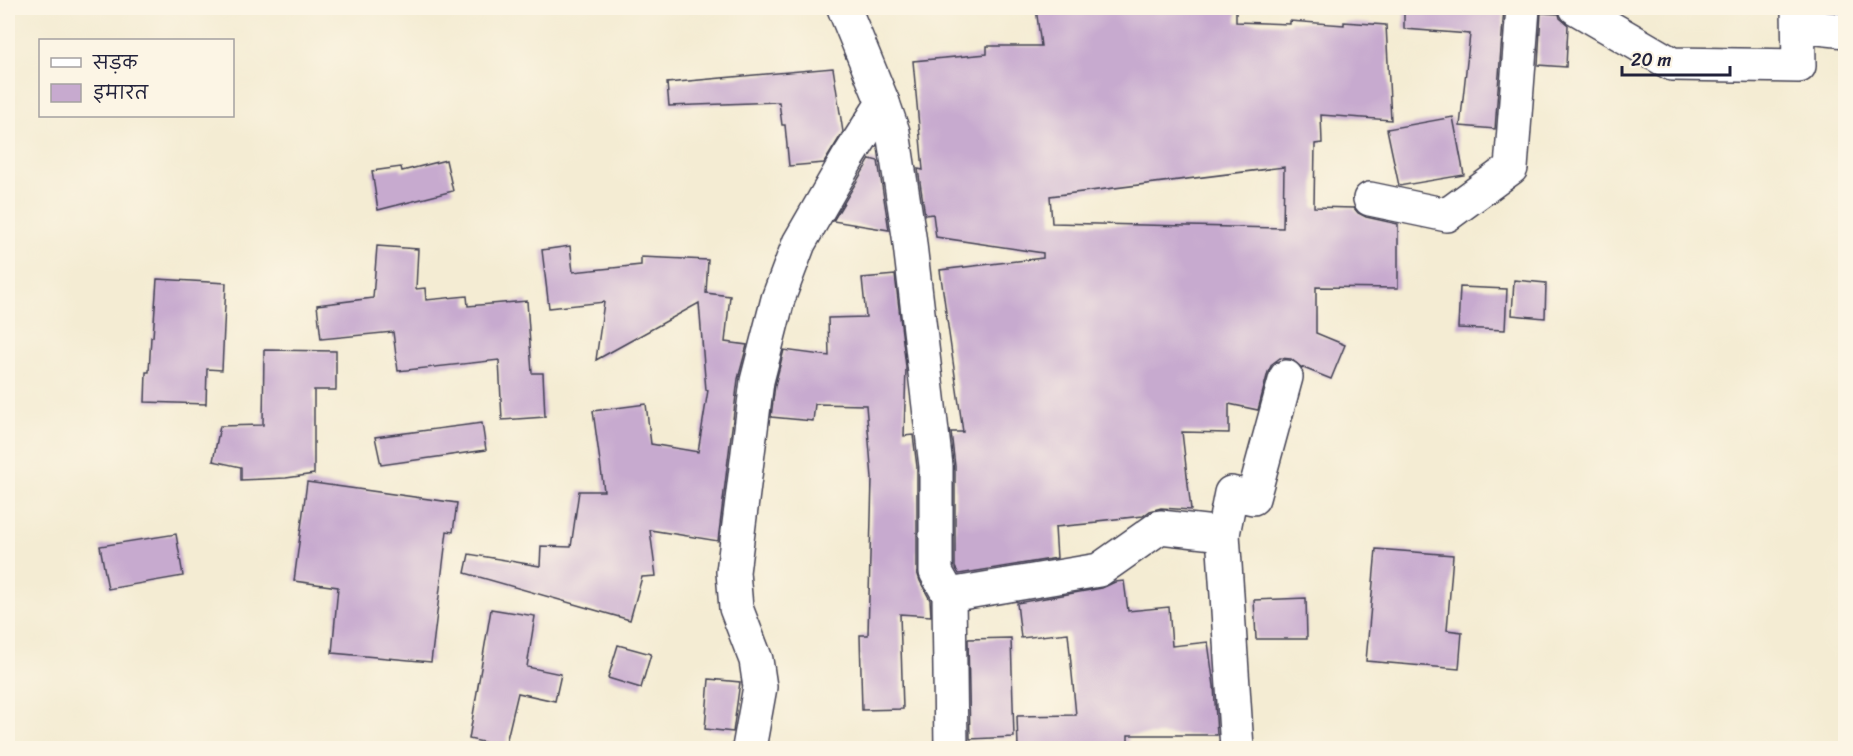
<svg xmlns="http://www.w3.org/2000/svg" width="1853" height="756" viewBox="0 0 1853 756" font-family="Sriracha,'Playpen Sans Deva',sans-serif">
<rect width="100%" height="100%" fill="#fcf5e5"/>
<filter id="ink" filterUnits="userSpaceOnUse"><feTurbulence type="fractalNoise" baseFrequency=".0167" numOctaves="2"/><feDisplacementMap in="SourceGraphic" scale="12" xChannelSelector="R" yChannelSelector="G"/><feConvolveMatrix kernelMatrix="1 2 1 2 8 2 1 2 1" color-interpolation-filters="sRGB"/></filter>
<filter id="wash" filterUnits="userSpaceOnUse"><feTurbulence type="fractalNoise" baseFrequency=".008" numOctaves="4" result="noise"/><feDisplacementMap in="SourceGraphic" scale="24" xChannelSelector="R" yChannelSelector="G"/><feGaussianBlur stdDeviation="1.35" result="paint"/><feColorMatrix in="noise" values="0 0 0 0 0 0 0 0 0 0 0 0 0 0 0 0 0 1.4 0 .05"/><feComposite in="paint" operator="in"/></filter>
<g filter="url(#wash)">
<rect width="100%" height="100%" fill="#f4ecd3"/>
<g id="blocks">
<g fill="#c7aacf" fill-rule="evenodd">
<path d="M1036 8H1063L1064 13 1175 11V8H1236V22L1290 24V21L1344 25V22L1386 25 1391 120 1321 115 1322 143 1315 144 1314 207 1354 208 1358 213 1366 217 1398 224V288L1316 287V333L1345 345 1331 379 1301 367 1291 359 1280 358 1272 364 1268 372 1258 410 1229 404V433L1182 432 1191 510 1161 508 1150 511 1143 516 1097 521V523L1055 527 1057 558 959 574 955 567V466L951 432H963L940 270 1043 258V253L936 237 933 214 925 215 918 169 923 170 913 61 987 54V46H1041ZM1284 167 1283 228 1052 223 1050 196Z"/>
<polygon points="1404,8 1504,8 1495,129 1460,126 1470,34 1404,29"/>
<polygon points="1541,13 1559,14 1560,18 1568,25 1566,67 1538,65"/>
<polygon points="833,68 843,132 824,163 789,166 785,125 782,125 779,102 669,106 667,83"/>
<polygon points="1453,117 1464,175 1399,186 1387,129"/>
<polygon points="870,159 878,161 889,230 833,221"/>
<polygon points="446,160 453,191 378,210 372,171 401,167 402,171"/>
<polygon points="377,246 418,249 416,289 425,288 426,300 467,296 468,306 527,301 532,373 543,373 545,417 502,420 499,360 398,371 393,332 321,339 317,305 373,298"/>
<polygon points="570,246 573,272 641,265 641,257 708,260 706,293 730,296 725,342 747,345 738,379 718,541 650,530 656,576 642,577 630,620 465,573 469,554 540,566 541,546 571,547 579,491 604,491 593,411 646,404 651,444 698,452 708,390 706,390 699,303 596,360 604,302 549,308 542,250"/>
<polygon points="895,275 906,367 904,436 913,435 917,467 917,572 920,581 930,600 931,616 900,614 903,709 862,710 860,635 868,635 872,478 866,405 815,404 813,421 771,417 775,385 784,350 829,356 828,318 866,317 862,278"/>
<polygon points="157,279 226,283 222,370 207,369 206,404 145,402 146,372 149,372 151,337 153,337"/>
<polygon points="1514,280 1546,283 1545,318 1512,315"/>
<polygon points="1460,287 1507,289 1505,330 1458,328"/>
<polygon points="264,350 336,351 336,390 314,390 314,474 286,478 241,480 241,467 213,461 220,426 263,425"/>
<polygon points="482,423 486,450 381,465 375,437"/>
<polygon points="307,482 457,503 453,532 447,531 431,662 332,653 338,587 294,581"/>
<polygon points="176,534 183,576 108,589 100,546"/>
<polygon points="1376,549 1453,555 1447,630 1462,632 1459,669 1366,661"/>
<polygon points="1124,581 1128,611 1169,607 1172,646 1208,642 1214,686 1217,735 1128,735 1128,744 1018,748 1017,716 1076,715 1068,633 1021,638 1017,603 1102,588 1115,582"/>
<polygon points="1306,598 1307,639 1256,639 1254,600"/>
<polygon points="491,609 535,616 527,667 561,674 555,701 518,693 505,747 469,739"/>
<polygon points="1011,638 1014,737 970,739 968,639"/>
<polygon points="618,645 651,654 641,688 608,678"/>
<polygon points="709,679 740,682 733,732 705,729"/>
</g>
</g>
</g>
<g filter="url(#ink)">
<use href="#blocks" fill-opacity="0" stroke="#424052" stroke-width="1.5"/>
<g fill="none" stroke-linecap="round" stroke-linejoin="round">
<defs>
<g id="minor">
<polyline points="1576,8 1672,64 1799,66 1798,8"/>
<polyline points="1799,26 1846,31"/>
<polyline points="883,103 893,132 909,236 936,466 936,572 949,595 951,748"/>
<polyline points="1370,199 1447,215 1511,168 1523,8"/>
<polyline points="949,595 1099,570 1160,527 1223,534"/>
<polyline points="749,748 760,687 756,660 736,608 733,572 757,381 778,299 799,243 848,158 883,103 844,8"/>
<polyline points="1237,748 1223,534 1231,493 1253,498 1286,377"/>
</g>
</defs>
<use href="#minor" stroke="#424052" stroke-width="36"/>
<use href="#minor" stroke="#fff" stroke-width="33"/>
</g>
</g>
<rect width="1853" height="756" fill="none" stroke="#fcf5e5" stroke-width="30"/>
<rect x="39" y="39" width="195" height="78" fill="#fcf5e5" stroke="#a5a1a1" stroke-width="1.5"/>
<rect x="51" y="58" width="30" height="9" fill="#ffffff" stroke="#a5a1a1" stroke-width="1.5"/>
<text x="93" y="69" font-size="18" fill="#22223b">सड़क</text>
<rect x="51" y="84" width="30" height="18" fill="#c7aacf" stroke="#a5a1a1" stroke-width="1.5"/>
<text x="93" y="99" font-size="18" fill="#22223b">इमारत</text>
<path d="M1622 66v9h108v-9" fill="none" stroke="#22223b" stroke-width="3"/>
<text x="1631" y="66" font-size="18" fill="#22223b" stroke="#fcf5e5" stroke-width="4.5" paint-order="stroke">20 m</text>
</svg>
